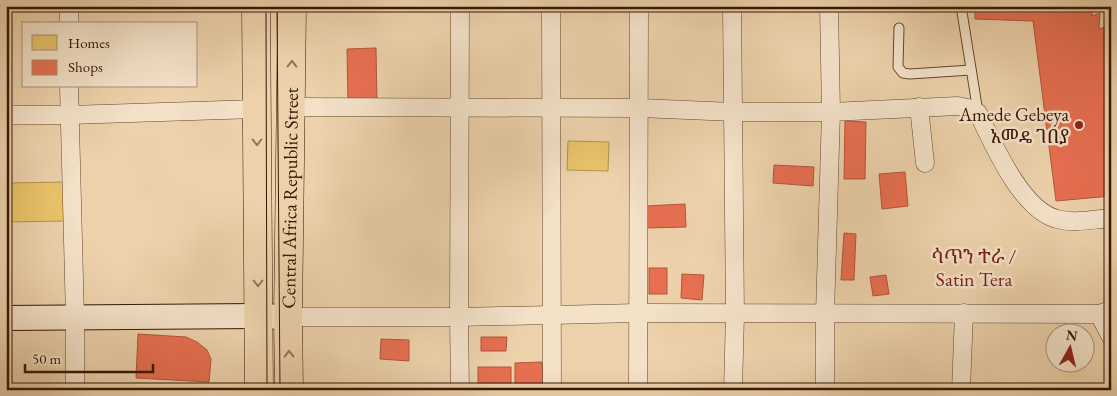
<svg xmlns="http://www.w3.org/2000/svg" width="1117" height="396" viewBox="0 0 1117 396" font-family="'EB Garamond','Noto Serif Ethiopic',serif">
<rect width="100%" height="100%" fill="#ecd1aa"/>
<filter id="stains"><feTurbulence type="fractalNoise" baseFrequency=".004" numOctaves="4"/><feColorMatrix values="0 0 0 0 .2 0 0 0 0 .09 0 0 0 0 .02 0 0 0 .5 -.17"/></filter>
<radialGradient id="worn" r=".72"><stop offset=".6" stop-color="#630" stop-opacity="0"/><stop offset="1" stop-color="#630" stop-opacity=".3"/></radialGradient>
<g fill="#e9c46a" stroke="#b4904b">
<polygon points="568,141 609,142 608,171 567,170"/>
<polygon points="66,182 67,221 6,222 6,183"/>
</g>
<g fill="#e76f51" stroke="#b2553a">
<rect x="342" y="6" width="33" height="3"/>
<polygon points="975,6 1093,6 1092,16 1100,13 1099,29 1105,27 1104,41 1109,37 1109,55 1111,53 1111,196 1056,201 1033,21 975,19"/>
<polygon points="376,48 377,102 348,103 347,49"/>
<polygon points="845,121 866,122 865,179 844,179"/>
<polygon points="774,165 814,167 813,186 773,183"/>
<polygon points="905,172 908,206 882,209 879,174"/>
<polygon points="685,204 686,227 646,228 645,206"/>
<polygon points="844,233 856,234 854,280 841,280"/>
<rect x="649" y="268" width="18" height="26"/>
<polygon points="682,274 704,275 702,300 681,298"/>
<polygon points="886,275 889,294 873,296 870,277"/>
<polygon points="138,334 186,337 197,342 207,350 211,359 209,382 136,378"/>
<polygon points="481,337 507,337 506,351 481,351"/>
<polygon points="381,339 409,340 409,361 380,359"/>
<polygon points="542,362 543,389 515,389 515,363"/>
<rect x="478" y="367" width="33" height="23"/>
</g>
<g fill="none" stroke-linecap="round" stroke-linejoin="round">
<defs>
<g id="lane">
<polyline points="961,6 978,112"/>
<polyline points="899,28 898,67 903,73 910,74 971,70"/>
</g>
<g id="street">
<polyline points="460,6 459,317 460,390"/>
<polyline points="551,6 552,390"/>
<polyline points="732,6 735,315 733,390"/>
<polyline points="69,24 69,6"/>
<polyline points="69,86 75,318 75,390"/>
<path d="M291 107 640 108 734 112H831L958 106 968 108 978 113C993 143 1021 210 1057 219 1074 224 1094 219 1111 218"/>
<polyline points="919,107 925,163"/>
<polyline points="6,115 69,115 256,109"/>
<polyline points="1099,314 1111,337"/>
<polyline points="288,317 459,317 638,313 1099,314 1111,310"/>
<polyline points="638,390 639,6"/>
<polyline points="825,390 825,314 831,112 829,6"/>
<polyline points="961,390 964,313"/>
</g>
<polyline id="secondary" points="6,318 258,316 288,317"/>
<g id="primary">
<polyline points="256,6 259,390"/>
<path id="s1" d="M289 390 288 317 292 6"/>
</g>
</defs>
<use href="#lane" stroke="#64462e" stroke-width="11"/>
<use href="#street" stroke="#64462e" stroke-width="19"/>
<use href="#secondary" stroke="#371704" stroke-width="26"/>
<use href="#primary" stroke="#371704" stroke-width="29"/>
<use href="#lane" stroke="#f3e1c8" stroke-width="9"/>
<use href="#street" stroke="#f3e1c8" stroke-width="18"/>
<use href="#secondary" stroke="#f3e1c8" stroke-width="24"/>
<use href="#primary" stroke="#ecd1aa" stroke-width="28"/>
<g stroke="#371704" stroke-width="1">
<polyline points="266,6 267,390"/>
<polyline points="277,6 280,390"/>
</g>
</g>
<defs><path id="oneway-chevron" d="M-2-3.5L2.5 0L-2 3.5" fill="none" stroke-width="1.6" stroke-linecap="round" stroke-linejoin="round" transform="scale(1.25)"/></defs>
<g stroke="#927457">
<use href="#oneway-chevron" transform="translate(292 64) rotate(-89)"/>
<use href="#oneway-chevron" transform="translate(257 142) rotate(90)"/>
<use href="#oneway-chevron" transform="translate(258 283) rotate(90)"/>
<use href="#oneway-chevron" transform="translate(289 354) rotate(-91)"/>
</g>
<circle fill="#8f2418" stroke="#f3e1c8" stroke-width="2" cx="1079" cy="125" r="5"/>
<g text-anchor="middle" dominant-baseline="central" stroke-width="5" stroke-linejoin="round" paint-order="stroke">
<g font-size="19" fill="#371704" stroke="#f3e1c8" text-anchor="end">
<text x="1069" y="114">Amede Gebeya<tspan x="1069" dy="22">አመዴ ገበያ</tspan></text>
</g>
<g font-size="19" fill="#371704" stroke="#f3e1c8">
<text stroke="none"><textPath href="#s1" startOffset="192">Central Africa Republic Street</textPath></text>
</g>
<g font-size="20" fill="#7a1f14" stroke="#f3e1c8">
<text x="974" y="256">ሳጥን ተራ /<tspan x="974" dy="23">Satin Tera</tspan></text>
</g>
</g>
<rect width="1117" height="396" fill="none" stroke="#ecd1aa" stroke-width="25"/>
<rect x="8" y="8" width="1102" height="381" fill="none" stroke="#371704" stroke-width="2.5"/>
<rect x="12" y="12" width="1092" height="371" fill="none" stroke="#371704"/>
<rect x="22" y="22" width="175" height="65" fill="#f3e1c8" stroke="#a8907a"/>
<rect x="32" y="35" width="25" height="15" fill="#e9c46a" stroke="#a8907a"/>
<text x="68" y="48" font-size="15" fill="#371704">Homes</text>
<rect x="32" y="60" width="25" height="15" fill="#e76f51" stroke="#a8907a"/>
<text x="68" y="72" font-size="15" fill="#371704">Shops</text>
<g transform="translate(1070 348) rotate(8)"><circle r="24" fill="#f3e1c8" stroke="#a8907a"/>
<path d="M0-4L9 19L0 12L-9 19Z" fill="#8f2418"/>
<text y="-8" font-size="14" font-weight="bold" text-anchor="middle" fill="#371704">N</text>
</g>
<path d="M25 364v8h128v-8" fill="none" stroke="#371704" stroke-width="2.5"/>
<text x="32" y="364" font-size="15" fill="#371704" stroke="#f3e1c8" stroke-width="4" paint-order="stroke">50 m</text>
<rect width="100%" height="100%" filter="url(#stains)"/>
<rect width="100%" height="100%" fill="url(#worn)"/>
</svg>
